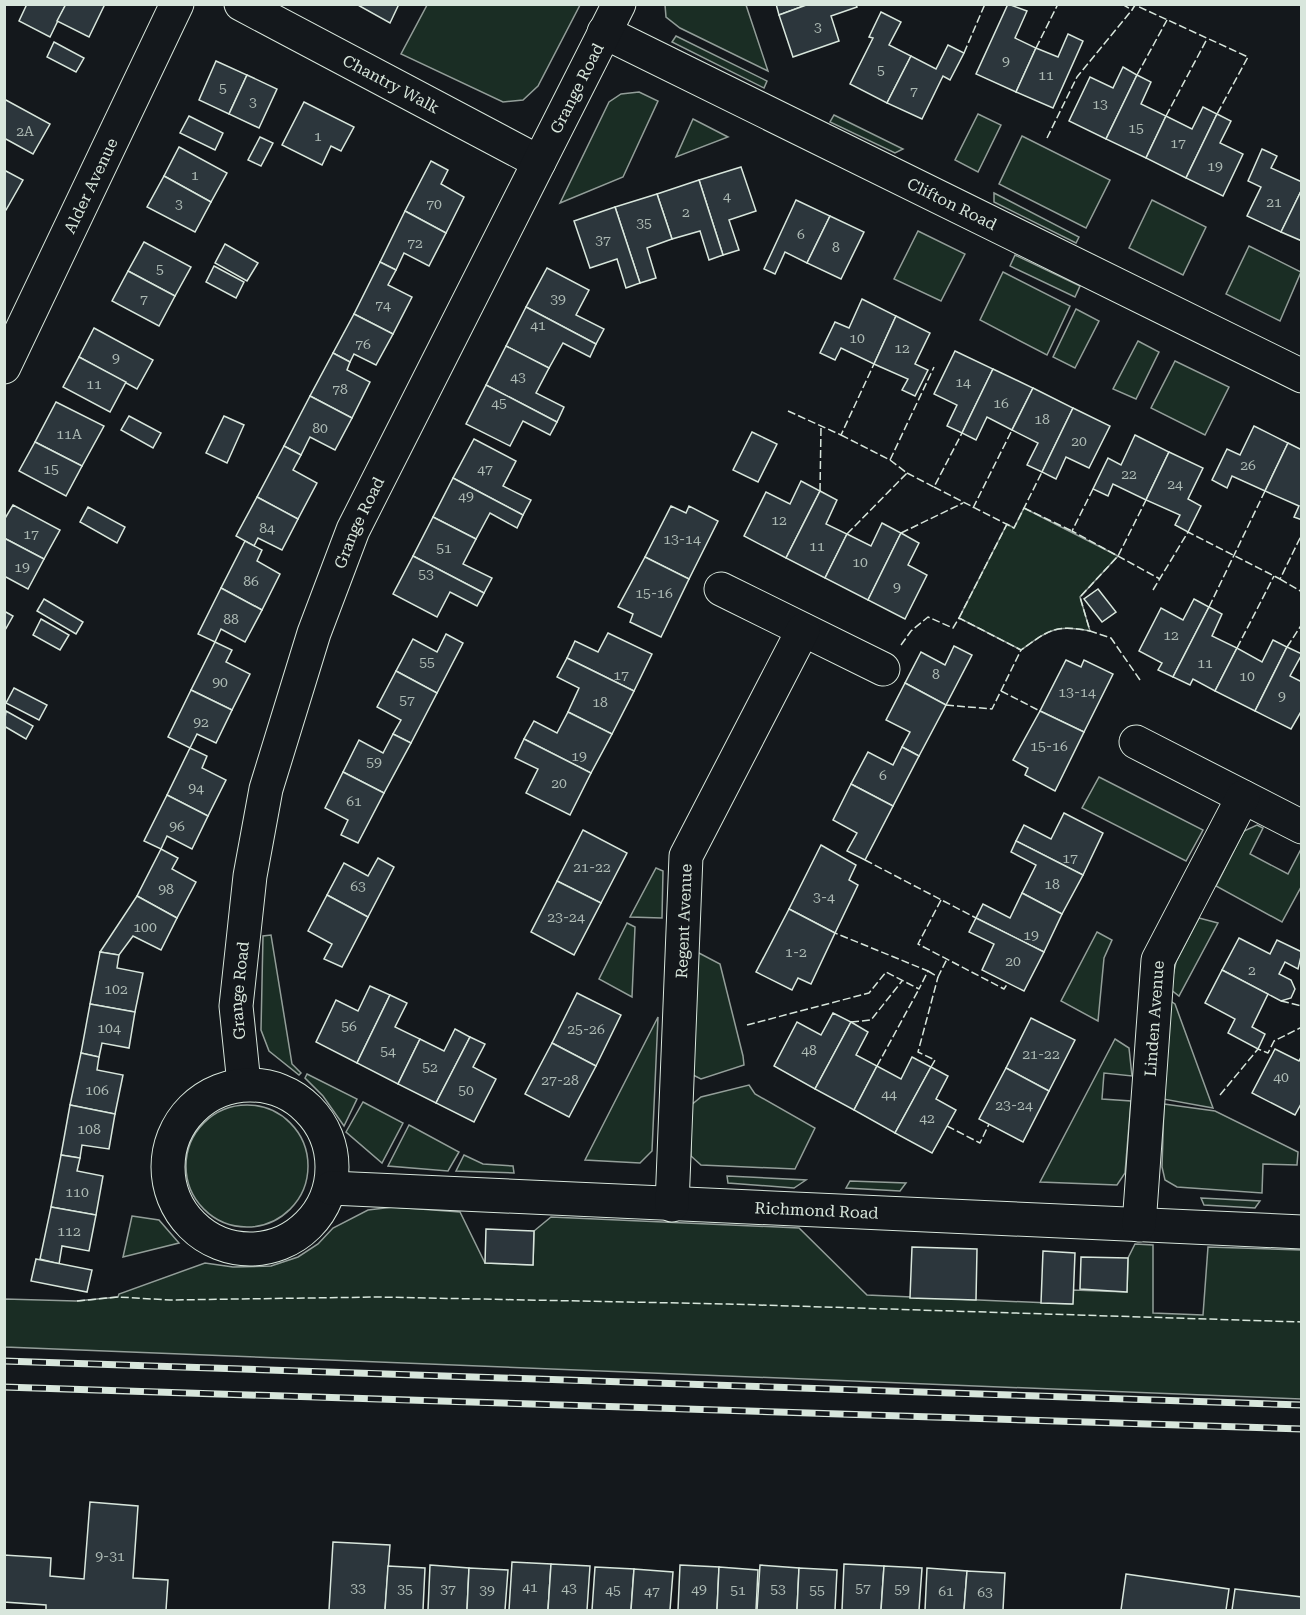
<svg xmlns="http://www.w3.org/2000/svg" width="1306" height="1615" viewBox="0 0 1306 1615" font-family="'Roboto Serif',serif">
<rect width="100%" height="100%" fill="#14181c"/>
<g fill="#1a2d24" stroke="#939e99" stroke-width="1.5">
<polygon points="427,5 427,4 580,5 538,86 523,100 503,102 401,54"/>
<polygon points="665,5 746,5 768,71 680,28 666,17"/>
<polygon points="676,36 767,81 764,88 672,42"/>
<polygon points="639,92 658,101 623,177 560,203 609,102 621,94"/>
<polygon points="978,114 1001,125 978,172 955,160"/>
<polygon points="834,115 903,149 895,153 830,122"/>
<polygon points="693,119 728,137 676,157"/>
<polygon points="1022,136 1110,180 1086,228 999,184"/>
<polygon points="994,193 1079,237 1076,243 994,202"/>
<polygon points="1152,200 1206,227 1183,275 1129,248"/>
<polygon points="918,231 965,254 941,301 894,279"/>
<polygon points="1249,246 1301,272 1280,321 1226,294"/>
<polygon points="1015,255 1080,286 1075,297 1010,266"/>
<polygon points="1003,272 1070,306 1047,355 980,320"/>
<polygon points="1076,309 1099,321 1075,368 1053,357"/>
<polygon points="1138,341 1159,352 1136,399 1113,389"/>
<polygon points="1175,361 1229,387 1205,435 1151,408"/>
<path d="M1024 508 1118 556 1080 597 1090 631C1055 624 1049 630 1021 650L959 618 1007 524 1014 528Z"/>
<polygon points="1099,777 1203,830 1186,861 1082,808"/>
<polygon points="1257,825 1263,828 1250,854 1288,874 1301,849 1301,887 1282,922 1216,886 1244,831"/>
<polygon points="656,868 663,871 662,918 630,917"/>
<polygon points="1199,918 1218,923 1179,996 1170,989 1176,962"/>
<polygon points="627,923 635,927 632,997 599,979"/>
<polygon points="1097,932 1112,940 1104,958 1098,1021 1061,1001"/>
<polygon points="271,935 292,1064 301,1073 299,1075 269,1051 261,1030 263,936"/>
<polygon points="697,952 720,964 743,1056 744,1065 701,1079 693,1075"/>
<polygon points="1169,1000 1175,1004 1213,1108 1163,1099"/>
<polygon points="658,1017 652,1151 640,1163 585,1160"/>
<polygon points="1115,1039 1129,1048 1132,1076 1104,1073 1102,1099 1131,1101 1125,1173 1117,1185 1040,1182"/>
<polygon points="307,1074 357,1099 344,1126 323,1096 305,1078"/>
<polygon points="749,1085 755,1094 815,1128 795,1169 701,1165 691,1156 690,1106 701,1097"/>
<polygon points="363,1102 403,1123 382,1163 346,1132"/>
<polygon points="1164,1104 1215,1111 1298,1152 1297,1165 1263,1164 1262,1193 1177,1187 1165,1180 1162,1167"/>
<circle cx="247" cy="1166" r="61"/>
<polygon points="409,1125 459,1152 448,1171 388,1166"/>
<polygon points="464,1155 483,1164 513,1166 514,1173 456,1171"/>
<polygon points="727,1176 806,1180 794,1188 728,1183"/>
<polygon points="850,1181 906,1183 900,1191 846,1188"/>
<polygon points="1201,1198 1260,1201 1255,1208 1204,1205"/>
<polygon points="393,1207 460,1212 485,1263 533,1265 534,1231 551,1217 799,1228 867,1295 1072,1304 1073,1290 1127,1292 1128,1258 1135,1244 1153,1245 1153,1313 1203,1315 1208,1247 1301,1250 1301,1399 5,1347 5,1299 76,1301 118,1297 119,1294 205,1263 233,1267 271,1266 298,1257 318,1244 333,1228 368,1210"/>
<polygon points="132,1216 159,1220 179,1243 123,1257"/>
</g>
<g fill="#2c363c" stroke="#d8e6dc" stroke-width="1.5">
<polygon points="27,4 66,4 50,37 19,21"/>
<polygon points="66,4 105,4 89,37 57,21"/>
<polygon points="356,4 399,4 390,23"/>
<polygon points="776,4 809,4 779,15"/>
<polygon points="809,4 856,4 857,7 831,16 839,41 793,57 779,15"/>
<polygon points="1008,4 1027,11 1015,38 1036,48 1016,92 976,74"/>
<polygon points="881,12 901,22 889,45 911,56 887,103 850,84 873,38 869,37"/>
<polygon points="1068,34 1083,41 1053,108 1016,92 1036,48 1058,57"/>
<polygon points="54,42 84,58 76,72 47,57"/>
<polygon points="948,45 964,53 950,80 943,76 922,119 887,103 911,56 936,69"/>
<polygon points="216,61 247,75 229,114 199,100"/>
<polygon points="1123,67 1137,75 1106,139 1069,121 1090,77 1113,88"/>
<polygon points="247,75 277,89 259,128 229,114"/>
<polygon points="1137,75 1151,82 1141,104 1166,116 1146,158 1106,139"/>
<polygon points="4,99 50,124 33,154 4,138"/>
<polygon points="304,102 354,127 341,151 331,146 322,165 282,145"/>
<polygon points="1203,107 1217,114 1186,178 1146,158 1166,116 1192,129"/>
<polygon points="1217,114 1231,121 1220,143 1243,154 1223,196 1186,178"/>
<polygon points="189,116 223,133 215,150 180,133"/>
<polygon points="260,137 273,143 261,166 248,160"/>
<polygon points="179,147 227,173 211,202 164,176"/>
<polygon points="1262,149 1277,156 1271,168 1302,182 1302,189 1281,232 1247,216 1261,187 1248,181"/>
<polygon points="431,161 448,170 441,184 464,197 446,233 405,211"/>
<polygon points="741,167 756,211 729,220 739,250 723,255 699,180"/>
<polygon points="4,170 23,180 6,210 4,210"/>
<polygon points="164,176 211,202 195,232 147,207"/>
<polygon points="699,180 723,255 709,260 700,231 672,239 657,194"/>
<polygon points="1302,189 1302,241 1281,232"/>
<polygon points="657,194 672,239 647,248 656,278 640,283 615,207"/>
<polygon points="796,200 830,216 807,263 785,252 775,274 764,269"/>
<polygon points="615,207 640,283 626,288 617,259 590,268 574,221"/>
<polygon points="405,211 446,233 429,266 404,253 396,270 380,262"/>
<polygon points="830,216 864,232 841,279 807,263"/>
<polygon points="144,242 191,267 175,296 128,271"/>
<polygon points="225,244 258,263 247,281 215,263"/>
<polygon points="380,262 396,270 388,285 412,297 393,334 354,314"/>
<polygon points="214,266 244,282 236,298 206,282"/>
<polygon points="547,268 589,290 576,315 604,329 596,344 526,307"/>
<polygon points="128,271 175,296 159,326 112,301"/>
<polygon points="862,299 896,316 874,364 841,348 835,360 820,353 835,322 849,328"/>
<polygon points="526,307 596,344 590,357 563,343 549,368 506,346"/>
<polygon points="354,314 393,334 376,365 354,354 350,362 333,353"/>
<polygon points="896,316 930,333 915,364 928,370 915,396 902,390 908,379 874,364"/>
<polygon points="94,328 153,360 137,389 79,357"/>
<polygon points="506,346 549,368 536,393 564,407 557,422 486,385"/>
<polygon points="955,351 993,369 962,433 947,426 957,405 934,394"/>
<polygon points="333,353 350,362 347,370 370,382 352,418 310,396"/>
<polygon points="79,357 126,382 110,412 63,387"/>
<polygon points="993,369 1033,388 1012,430 987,417 976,440 962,433"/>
<polygon points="486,385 557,422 550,435 523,421 510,446 466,424"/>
<polygon points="1033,388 1073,408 1042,472 1027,465 1038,443 1012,430"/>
<polygon points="310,396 352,418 335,450 310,437 301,455 284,446"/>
<polygon points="56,402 104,426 82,466 35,442"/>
<polygon points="1073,408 1110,426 1089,468 1066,457 1056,479 1042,472"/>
<polygon points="129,416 161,433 153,448 121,430"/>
<polygon points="224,416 244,425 227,463 206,453"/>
<polygon points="1254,426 1288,443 1265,491 1232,476 1227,488 1212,480 1227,449 1240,455"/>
<polygon points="752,432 777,444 758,482 733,470"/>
<polygon points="1135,435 1169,452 1146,500 1113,484 1108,496 1093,489 1108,458 1121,465"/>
<polygon points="474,439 516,461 503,486 531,500 523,515 453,478"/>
<polygon points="35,442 82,466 66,496 19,471"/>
<polygon points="1288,443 1302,450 1302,520 1294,517 1299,506 1265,491"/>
<polygon points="284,446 301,455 293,470 317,483 298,519 257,497"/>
<polygon points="1169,452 1203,468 1188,499 1201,506 1188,532 1175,525 1180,515 1146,500"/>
<polygon points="453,478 523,515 517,528 490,513 476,539 433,517"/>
<polygon points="801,481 820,491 786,558 744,536 766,492 790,504"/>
<polygon points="820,491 837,500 826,524 847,534 825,578 786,558"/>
<polygon points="257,497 298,519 282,550 258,538 254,546 236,536"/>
<polygon points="13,505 60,530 44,559 4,538 4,520"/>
<polygon points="671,506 686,513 689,506 718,521 689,579 645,557"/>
<polygon points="88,507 125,527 117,543 80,522"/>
<polygon points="433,517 476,539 463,564 492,578 484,593 413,556"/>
<polygon points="882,523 901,533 868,600 825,578 847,534 871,546"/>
<polygon points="901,533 919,543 908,565 927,575 905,619 868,600"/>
<polygon points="4,538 44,559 28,589 4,576"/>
<polygon points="245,541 262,550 257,561 280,574 262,610 221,588"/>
<polygon points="413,556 484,593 477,606 450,592 437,617 393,594"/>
<polygon points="645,557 689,579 661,637 630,622 633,614 618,607"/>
<polygon points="221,588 262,610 245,642 221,629 215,642 198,634"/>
<polygon points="1098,589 1116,612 1102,622 1084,599"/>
<polygon points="44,599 83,622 76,634 37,611"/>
<polygon points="1194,599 1209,607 1173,677 1158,670 1162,663 1139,651 1161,608 1183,620"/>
<polygon points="1209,607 1222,614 1212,636 1237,648 1215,691 1193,679 1190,685 1173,677"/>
<polygon points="4,611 13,616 4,632"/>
<polygon points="41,619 69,635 60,650 33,635"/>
<polygon points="608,633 652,654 634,691 567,658 575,641 598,652"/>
<polygon points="446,634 463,643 437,693 396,671 413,639 437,652"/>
<polygon points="1273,640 1287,647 1255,711 1215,691 1237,648 1262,662"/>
<polygon points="215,642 232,650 226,662 250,674 232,710 191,690"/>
<polygon points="954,646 972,655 946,705 905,683 921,652 945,665"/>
<polygon points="1287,647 1302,654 1290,676 1302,682 1302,710 1291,729 1255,711"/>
<polygon points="567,658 634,691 612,734 568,712 579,688 557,677"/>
<polygon points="1066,660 1081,667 1084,660 1113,674 1084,732 1040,711"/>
<polygon points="396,671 437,693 411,743 393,734 401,720 377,707"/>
<polygon points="905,683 946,705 919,756 902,747 910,732 886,720"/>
<polygon points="14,688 47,705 39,720 6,703"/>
<polygon points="191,690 232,710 216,743 197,734 190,748 168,737"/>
<polygon points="6,711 33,726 26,739 4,726"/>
<polygon points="1040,711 1084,732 1055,791 1025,775 1028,768 1013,760"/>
<polygon points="568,712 612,734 591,773 524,739 534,721 557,733"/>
<polygon points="393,734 411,743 384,793 343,772 359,740 383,753"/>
<polygon points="524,739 591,773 570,815 526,793 538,769 515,758"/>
<polygon points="902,747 919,756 893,806 851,784 868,752 893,765"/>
<polygon points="190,748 207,756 202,768 226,780 208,816 167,795"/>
<polygon points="343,772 384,793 358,843 341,835 348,820 325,808"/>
<polygon points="851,784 893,806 865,860 847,851 857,833 833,820"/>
<polygon points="167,795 208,816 192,849 167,836 161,849 144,841"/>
<polygon points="1064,813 1103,833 1083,875 1016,841 1024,825 1051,839"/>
<polygon points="583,830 627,853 601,903 557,881"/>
<polygon points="1016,841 1083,875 1062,914 1022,893 1036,865 1011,852"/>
<polygon points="821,845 856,865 849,880 858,885 835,933 789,909"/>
<polygon points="161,849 178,858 172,869 196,882 177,918 137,896"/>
<polygon points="378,858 394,867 368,917 327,895 344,863 368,876"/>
<polygon points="557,881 601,903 574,955 531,932"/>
<polygon points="1022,893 1062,914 1044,952 976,918 983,904 1010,918"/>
<polygon points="327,895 368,917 342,967 324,959 332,944 308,931"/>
<polygon points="137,896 177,918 161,950 133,936 119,955 100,952"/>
<polygon points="789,909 835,933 811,984 798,978 792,990 756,972"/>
<polygon points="976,918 1044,952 1024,991 982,970 994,944 969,932"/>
<polygon points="1239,938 1270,954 1277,940 1302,952 1298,969 1285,962 1279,974 1291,980 1295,989 1291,998 1281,1001 1222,970"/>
<polygon points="100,952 119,955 117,968 143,973 135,1012 90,1004"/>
<polygon points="1222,970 1268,994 1252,1027 1265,1034 1258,1049 1228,1033 1235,1019 1205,1003"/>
<polygon points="370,986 390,995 357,1063 316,1042 336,1000 358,1011"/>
<polygon points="577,993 621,1015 596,1066 552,1043"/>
<polygon points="390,995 407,1003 395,1027 420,1039 398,1084 357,1063"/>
<polygon points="90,1004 135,1012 129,1048 102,1043 99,1057 81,1053"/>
<polygon points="833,1013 851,1022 815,1089 774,1066 797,1022 821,1035"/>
<polygon points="1031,1018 1075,1040 1049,1091 1006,1068"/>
<polygon points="851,1022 868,1032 856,1055 877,1066 854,1110 815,1089"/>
<polygon points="455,1029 470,1037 436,1103 398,1084 420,1039 444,1051"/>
<polygon points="470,1037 485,1044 473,1067 496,1079 474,1122 436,1103"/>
<polygon points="552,1043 596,1066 569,1117 525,1094"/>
<polygon points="1275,1049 1299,1061 1302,1055 1302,1102 1295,1115 1252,1093"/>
<polygon points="81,1053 99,1057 97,1070 123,1075 115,1114 70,1105"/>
<polygon points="912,1057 931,1067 895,1133 854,1110 877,1066 901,1079"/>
<polygon points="931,1067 948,1076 936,1099 956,1110 932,1153 895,1133"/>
<polygon points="1006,1068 1049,1091 1023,1142 979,1119"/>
<polygon points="70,1105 115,1114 109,1149 82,1145 80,1158 61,1155"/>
<polygon points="61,1155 80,1158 77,1171 103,1176 96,1215 51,1207"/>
<polygon points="51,1207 96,1215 89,1251 62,1246 59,1264 40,1259"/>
<polygon points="486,1229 534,1231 533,1265 485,1263"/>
<polygon points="912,1247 977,1249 976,1300 910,1298"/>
<polygon points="1043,1251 1075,1253 1073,1304 1041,1303"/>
<polygon points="1081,1257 1128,1258 1127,1292 1080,1289"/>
<polygon points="36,1259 92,1270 87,1292 31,1281"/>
<polygon points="90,1502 138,1506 133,1578 168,1580 166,1610 46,1610 46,1605 4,1602 4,1555 51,1558 50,1576 84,1579"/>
<polygon points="333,1542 390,1545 385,1610 329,1610"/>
<polygon points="512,1562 551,1564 548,1610 509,1610"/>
<polygon points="551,1564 590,1566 587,1610 548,1610"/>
<polygon points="844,1564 884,1566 881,1610 842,1610"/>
<polygon points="430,1565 469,1568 467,1610 428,1610"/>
<polygon points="680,1565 719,1567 717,1610 678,1610"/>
<polygon points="760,1565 799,1568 797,1610 757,1610"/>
<polygon points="388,1566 425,1568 423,1610 385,1610"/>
<polygon points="884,1566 922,1568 919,1610 881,1610"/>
<polygon points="595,1567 634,1569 631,1610 592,1610"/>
<polygon points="719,1567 758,1570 756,1610 717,1610"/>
<polygon points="469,1568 508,1570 505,1610 467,1610"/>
<polygon points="799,1568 837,1570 835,1610 797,1610"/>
<polygon points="927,1568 967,1571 964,1610 925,1610"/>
<polygon points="634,1569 673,1572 670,1610 631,1610"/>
<polygon points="967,1571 1005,1573 1003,1610 964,1610"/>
<polygon points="1126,1574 1229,1589 1226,1610 1121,1610"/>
<polygon points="1235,1589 1302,1597 1302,1610 1232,1610"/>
</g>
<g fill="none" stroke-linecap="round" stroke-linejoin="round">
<defs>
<g id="minor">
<path id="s1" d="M241 4 539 162"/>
<path id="s2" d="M604 32 1302 376"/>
<path id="s3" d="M4 367 177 4"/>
<polyline points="721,589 883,669"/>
<polyline points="1136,742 1302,827"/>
<path id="s4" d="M244 1084 236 1006 250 876 266 789 314 633 353 530 619 4"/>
<circle cx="250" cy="1167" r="82"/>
<path id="s5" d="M331 1188 1302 1232"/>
<path id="s6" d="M672 1205 686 856 803 630"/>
<path id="s7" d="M1139 1225 1158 960 1243 797"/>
</g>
</defs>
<use href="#minor" stroke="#d8e6dc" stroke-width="35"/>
<use href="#minor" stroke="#14181c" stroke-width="33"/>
<defs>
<g id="rail">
<polyline points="4,1361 1302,1405"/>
<polyline points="4,1387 1302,1429"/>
</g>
</defs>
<use href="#rail" stroke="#d8e6dc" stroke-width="7"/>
<use href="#rail" stroke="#14181c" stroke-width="4.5" stroke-dasharray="14" stroke-linecap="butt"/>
<g stroke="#d8e6dc" stroke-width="1.5" stroke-dasharray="8 3" stroke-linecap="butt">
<polyline points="1122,4 1132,10 1135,5 1248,57 1217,114"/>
<polyline points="1036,48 1058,4"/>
<polyline points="964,53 985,4"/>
<polyline points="1137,75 1167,20"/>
<polyline points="1166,116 1207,39"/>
<polyline points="1047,138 1077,77 1132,10"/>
<polyline points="788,411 841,435 874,364"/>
<polyline points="841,435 890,460 907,473 847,534"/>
<polyline points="890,460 934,367"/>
<polyline points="907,473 934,487 962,433"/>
<polyline points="934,487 1014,528 1042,472"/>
<polyline points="1093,489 1072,531 1160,579"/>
<polyline points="820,491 821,427"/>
<polyline points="973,508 1012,430"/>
<polyline points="1024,508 1072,531"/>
<polyline points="901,533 963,503"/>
<polyline points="1280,579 1302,592"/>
<polyline points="1153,590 1188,532 1280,579 1302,534"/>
<polyline points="1209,607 1265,491"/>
<polyline points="959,618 1007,524"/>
<path d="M901 645 911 631 928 617 953 628 959 618 1021 650C1049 630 1055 624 1090 631"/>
<polyline points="1287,647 1302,624"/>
<polyline points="1237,648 1274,576"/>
<polyline points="1140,680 1111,638 1090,631 1080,597 1118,556 1146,500"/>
<polyline points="1001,691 1040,711"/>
<polyline points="946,705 992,709 1021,650"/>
<polyline points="865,860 976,918"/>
<polyline points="941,900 918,944 1004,989 1008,983"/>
<polyline points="928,971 938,977 947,959"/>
<polyline points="1281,1001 1302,1006"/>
<polyline points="851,1022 871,1020 902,981"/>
<polyline points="747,1025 869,993 886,972 919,989 928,971 835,933"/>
<polyline points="877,1066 919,989"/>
<polyline points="931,1067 935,1060 918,1052 938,977"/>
<polyline points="1220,1095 1258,1049 1268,1053 1274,1041 1302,1027"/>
<polyline points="947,1126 980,1143 989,1124"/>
<polyline points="77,1301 118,1297 170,1300 378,1297 728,1304 1302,1322"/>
</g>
</g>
<g text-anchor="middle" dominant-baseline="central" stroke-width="4.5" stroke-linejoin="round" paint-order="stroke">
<g font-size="14" fill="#adbab4">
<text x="818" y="27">3</text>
<text x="1006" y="61">9</text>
<text x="881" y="70">5</text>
<text x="1046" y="75">11</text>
<text x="223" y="88">5</text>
<text x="914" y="91">7</text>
<text x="253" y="102">3</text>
<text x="1100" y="104">13</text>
<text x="1136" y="128">15</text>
<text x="25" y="131">2A</text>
<text x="318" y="136">1</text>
<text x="1178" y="143">17</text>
<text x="1215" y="166">19</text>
<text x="195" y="175">1</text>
<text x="727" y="196">4</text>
<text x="1274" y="202">21</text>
<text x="179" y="204">3</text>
<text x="434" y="204">70</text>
<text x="686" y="212">2</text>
<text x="644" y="223">35</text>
<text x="801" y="234">6</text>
<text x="603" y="240">37</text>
<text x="415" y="243">72</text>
<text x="836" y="247">8</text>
<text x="160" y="269">5</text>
<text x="144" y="299">7</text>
<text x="558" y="299">39</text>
<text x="383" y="305">74</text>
<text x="538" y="325">41</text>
<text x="857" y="338">10</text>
<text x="363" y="344">76</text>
<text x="902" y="348">12</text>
<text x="116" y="358">9</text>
<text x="518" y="377">43</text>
<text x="963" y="382">14</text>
<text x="94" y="384">11</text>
<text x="340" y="389">78</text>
<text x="499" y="403">45</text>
<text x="1001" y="403">16</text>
<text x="1042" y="419">18</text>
<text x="320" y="428">80</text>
<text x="69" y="434">11A</text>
<text x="1079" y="441">20</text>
<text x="1248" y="465">26</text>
<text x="51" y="469">15</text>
<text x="485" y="469">47</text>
<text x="1129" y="474">22</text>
<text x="1175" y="484">24</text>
<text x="466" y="496">49</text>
<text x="779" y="520">12</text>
<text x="267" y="528">84</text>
<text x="31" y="534">17</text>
<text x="682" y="539">13-14</text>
<text x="817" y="546">11</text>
<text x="444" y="548">51</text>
<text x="860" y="562">10</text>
<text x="22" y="567">19</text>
<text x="426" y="574">53</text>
<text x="251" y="581">86</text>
<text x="897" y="587">9</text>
<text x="654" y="593">15-16</text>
<text x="231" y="619">88</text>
<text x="1171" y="635">12</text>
<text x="427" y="662">55</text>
<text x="1205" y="663">11</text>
<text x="936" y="674">8</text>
<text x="621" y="675">17</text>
<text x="1247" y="676">10</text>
<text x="220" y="682">90</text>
<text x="1077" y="692">13-14</text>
<text x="1282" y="696">9</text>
<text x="407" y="700">57</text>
<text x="600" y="702">18</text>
<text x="201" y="722">92</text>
<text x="1049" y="746">15-16</text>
<text x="579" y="756">19</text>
<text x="374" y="762">59</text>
<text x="883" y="775">6</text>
<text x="559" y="783">20</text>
<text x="196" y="788">94</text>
<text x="354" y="801">61</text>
<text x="177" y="826">96</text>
<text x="1070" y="858">17</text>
<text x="592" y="867">21-22</text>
<text x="1052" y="884">18</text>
<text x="358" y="886">63</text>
<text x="166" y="889">98</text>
<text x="824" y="897">3-4</text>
<text x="566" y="917">23-24</text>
<text x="145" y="927">100</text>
<text x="1031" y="935">19</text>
<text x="796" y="952">1-2</text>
<text x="1013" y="961">20</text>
<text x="1252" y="970">2</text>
<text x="116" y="989">102</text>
<text x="349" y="1026">56</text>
<text x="109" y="1028">104</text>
<text x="586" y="1029">25-26</text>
<text x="809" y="1050">48</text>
<text x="388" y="1051">54</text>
<text x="1041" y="1054">21-22</text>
<text x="430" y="1067">52</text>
<text x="1281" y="1077">40</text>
<text x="560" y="1080">27-28</text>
<text x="97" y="1090">106</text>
<text x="466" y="1090">50</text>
<text x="889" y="1094">44</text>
<text x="1014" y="1105">23-24</text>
<text x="927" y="1118">42</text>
<text x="89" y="1129">108</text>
<text x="77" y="1192">110</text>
<text x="69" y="1231">112</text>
<text x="110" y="1556">9-31</text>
<text x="530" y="1587">41</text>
<text x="358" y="1588">33</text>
<text x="569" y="1588">43</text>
<text x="863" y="1588">57</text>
<text x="405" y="1589">35</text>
<text x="448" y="1589">37</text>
<text x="699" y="1589">49</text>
<text x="778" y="1589">53</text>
<text x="902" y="1589">59</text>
<text x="487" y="1590">39</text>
<text x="613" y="1590">45</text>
<text x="738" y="1590">51</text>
<text x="817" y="1590">55</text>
<text x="652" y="1591">47</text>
<text x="946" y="1591">61</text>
<text x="985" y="1592">63</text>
</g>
<g font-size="16" fill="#d8e6dc" stroke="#14181c">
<text stroke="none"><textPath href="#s1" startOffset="170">Chantry Walk</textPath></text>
<text stroke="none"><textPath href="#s4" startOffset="1066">Grange Road</textPath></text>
<text stroke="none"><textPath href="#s3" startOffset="201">Alder Avenue</textPath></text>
<text stroke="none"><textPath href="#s2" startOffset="388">Clifton Road</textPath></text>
<text stroke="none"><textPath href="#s4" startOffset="580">Grange Road</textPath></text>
<text stroke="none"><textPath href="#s6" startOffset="284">Regent Avenue</textPath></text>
<text stroke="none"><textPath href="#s4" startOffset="94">Grange Road</textPath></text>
<text stroke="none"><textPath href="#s7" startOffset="207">Linden Avenue</textPath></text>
<text stroke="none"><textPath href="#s5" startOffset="486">Richmond Road</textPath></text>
</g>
</g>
<rect width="1306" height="1615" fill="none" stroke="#d8e6dc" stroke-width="12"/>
</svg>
